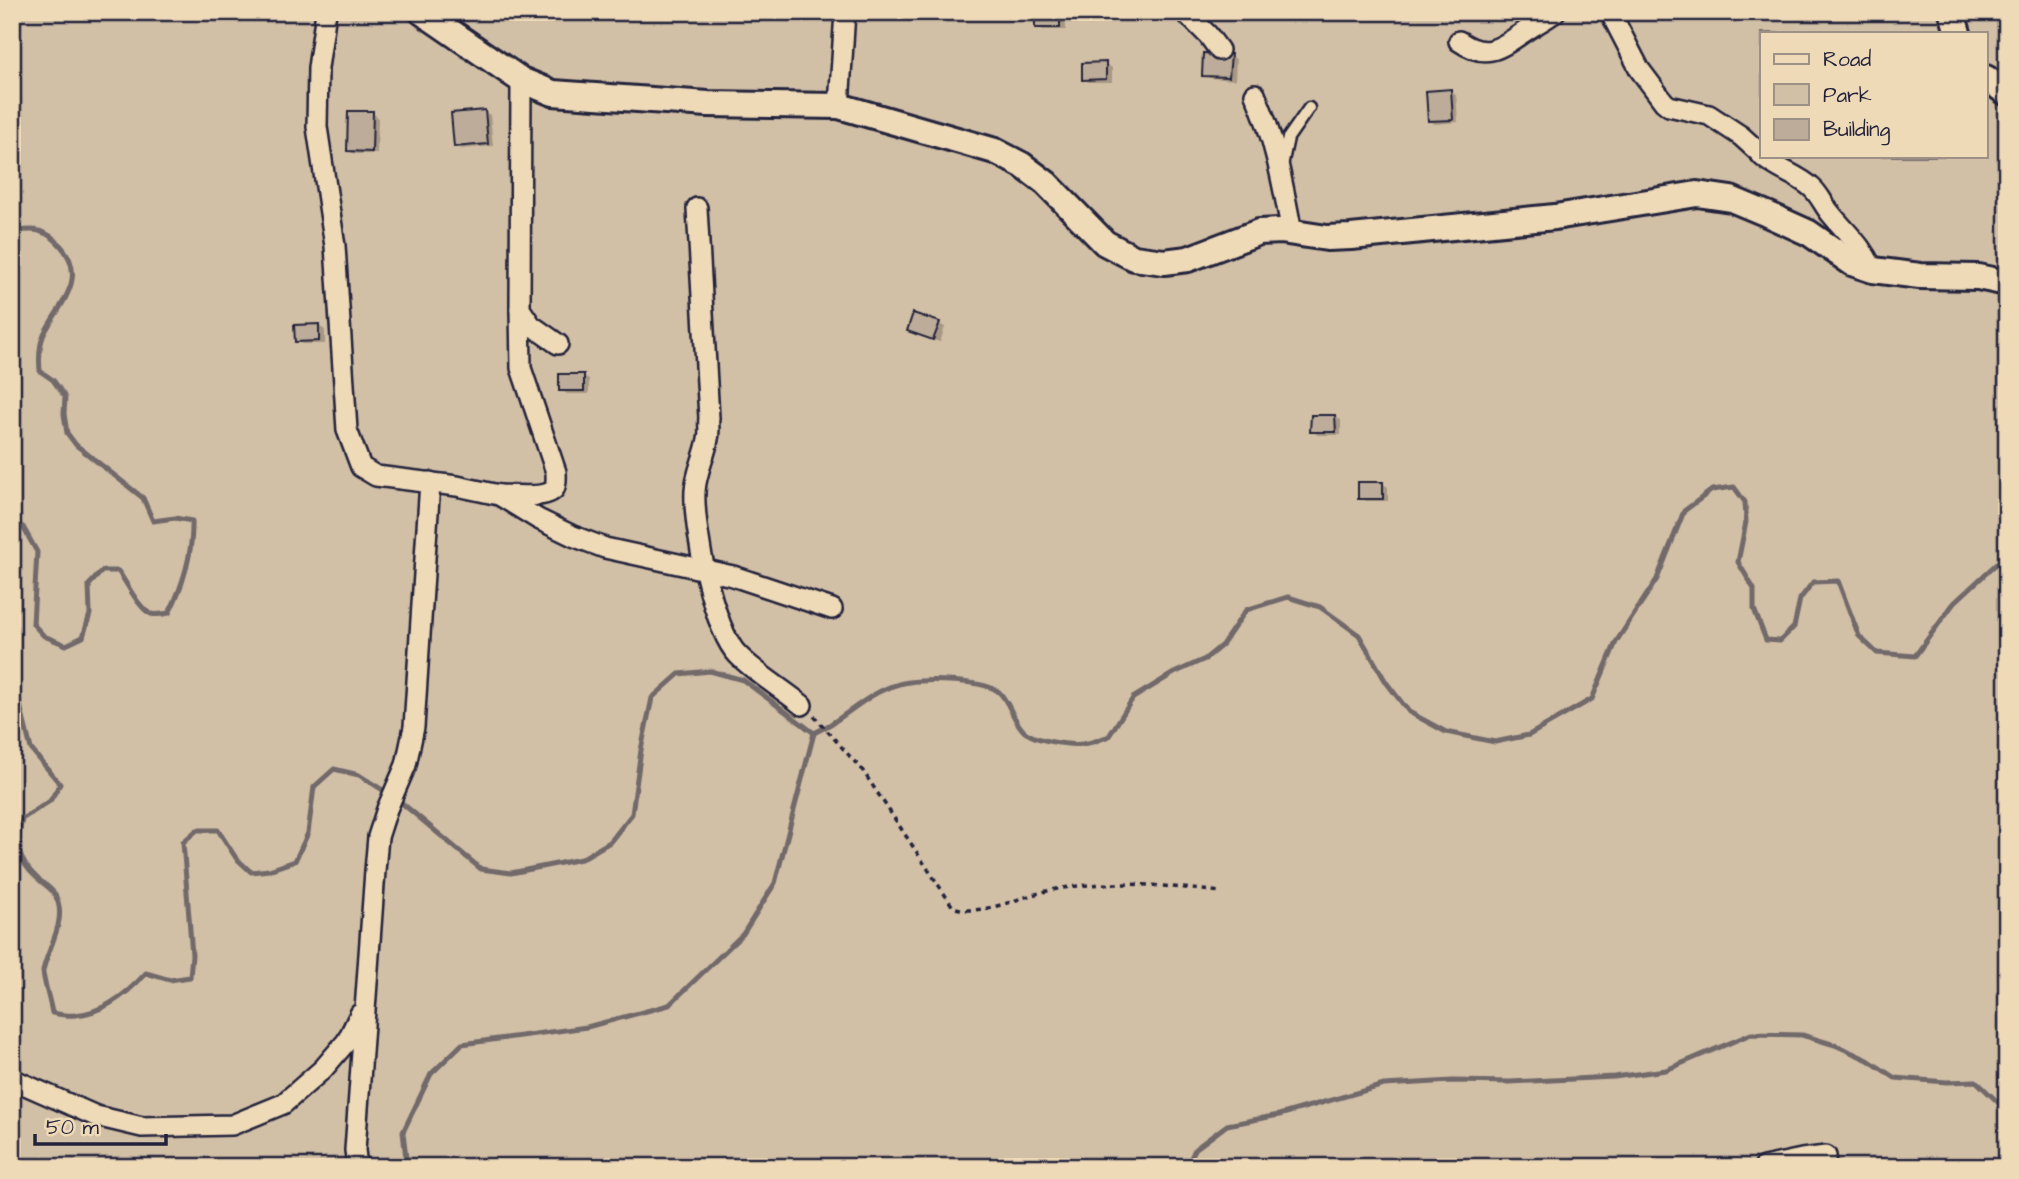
<svg xmlns="http://www.w3.org/2000/svg" width="2019" height="1179" viewBox="0 0 2019 1179" font-family="'Architects Daughter',sans-serif">
<rect width="100%" height="100%" fill="#efdab8"/>
<filter id="ink" filterUnits="userSpaceOnUse"><feTurbulence type="fractalNoise" baseFrequency=".0143" numOctaves="2"/><feDisplacementMap in="SourceGraphic" scale="14" xChannelSelector="R" yChannelSelector="G"/><feConvolveMatrix kernelMatrix="1 2 1 2 8 2 1 2 1" color-interpolation-filters="sRGB"/></filter>
<g filter="url(#ink)">
<path fill="#d1bfa6" stroke="#7a7070" stroke-width="2" fill-rule="evenodd" d="M12 12H2007V1167H12ZM1762 33H1986V156H1762Z"/>
<g fill="#0003">
<polygon points="1060,12 1066,16 1066,30 1043,30 1037,27"/>
<polygon points="1200,12 1226,12 1226,17 1207,18"/>
<polygon points="1365,12 1394,12 1394,20 1371,20 1365,16"/>
<polygon points="1230,56 1236,59 1235,80 1210,78 1204,75"/>
<polygon points="1106,64 1112,68 1112,82 1089,82 1083,79"/>
<polygon points="1450,91 1456,94 1458,122 1435,124 1429,120"/>
<polygon points="484,112 490,115 493,146 462,149 456,146"/>
<polygon points="372,113 378,117 377,154 354,154 348,150"/>
<polygon points="939,324 945,327 940,342 915,334"/>
<polygon points="319,326 325,330 325,344 302,344 296,341"/>
<polygon points="583,376 589,379 589,394 567,394 561,390"/>
<polygon points="1335,417 1341,420 1341,435 1318,435 1312,431"/>
<polygon points="1382,483 1388,487 1388,501 1366,501 1360,498"/>
</g>
<g fill="none" stroke-linecap="round" stroke-linejoin="round">
<g stroke="#71696b" stroke-width="5">
<path d="M12 230C21 232 30 228 39 231 49 234 54 238 61 246 89 278 59 305 44 334 39 345 39 359 40 371L53 380 65 397 64 414 67 433 76 445 143 498 153 521 175 518 192 521C193 552 183 586 169 613 164 614 156 615 151 614 139 609 127 583 118 571H102L89 585 90 614 83 637 66 645 44 636 33 624 37 552 23 527 12 525"/>
<path d="M12 688 18 697 31 749 60 784 50 801 22 819C16 845 16 859 37 878 46 886 55 890 58 902 65 924 47 950 43 971 42 974 51 1005 52 1013 59 1014 68 1016 75 1015 103 1013 128 993 146 973L170 980 190 977 192 955 183 842 197 830H218L236 858 251 872 269 870 295 861 308 833 314 787 334 769 359 775 389 794"/>
<path d="M814 733C849 718 868 688 909 682 928 679 984 680 999 692 1010 703 1012 718 1022 729 1030 740 1069 746 1083 744 1092 743 1101 739 1109 736L1133 698 1174 673 1205 659 1222 645 1246 610 1288 597 1320 607 1359 635 1386 682 1409 712 1446 732 1495 742 1529 735 1592 699 1616 642 1657 579 1684 511 1712 490 1734 487 1745 502 1746 522 1738 562 1754 589V609L1766 640 1780 641 1794 627 1800 599 1813 582 1838 581 1859 636 1877 653 1915 656 1954 603 2007 554"/>
<polyline points="397,799 481,869 511,873 581,859 610,842 632,814 641,750 652,698 679,674 710,671 743,680 814,733"/>
<polyline points="407,1167 403,1132 431,1074 462,1044 587,1027 669,1005 743,934 775,883 814,733"/>
<polyline points="1187,1167 1195,1149 1227,1125 1279,1115 1384,1085 1452,1081 1510,1082 1614,1077 1666,1070 1751,1034 1802,1035 1835,1045 1868,1060 1895,1078 1947,1082 1976,1081 2007,1111"/>
</g>
</g>
<g fill="#bcac99" stroke="#22223b" stroke-width="2">
<rect x="1035" y="12" width="25" height="16"/>
<polygon points="1199,12 1220,12 1221,14 1199,16"/>
<rect x="1363" y="12" width="25" height="5"/>
<polygon points="1203,53 1231,54 1229,77 1202,76"/>
<polygon points="1106,62 1106,79 1082,80 1082,63"/>
<polygon points="1451,89 1453,120 1428,121 1426,91"/>
<polygon points="485,110 488,144 454,147 451,113"/>
<polygon points="348,111 373,111 372,152 347,151"/>
<polygon points="913,313 940,322 933,340 907,331"/>
<polygon points="319,324 319,341 295,342 294,325"/>
<rect x="559" y="374" width="25" height="17"/>
<polygon points="1311,415 1335,415 1336,432 1310,432"/>
<rect x="1358" y="482" width="25" height="17"/>
</g>
<g fill="none" stroke-linecap="round" stroke-linejoin="round">
<defs>
<polyline id="service" points="1282,166 1288,138 1309,108"/>
<g id="minor">
<polyline points="326,12 318,68 317,127 335,246 347,430 361,467 376,476 457,486 499,495 538,519 573,536 605,548 733,576 832,609"/>
<polyline points="1185,12 1208,35 1219,50"/>
<polyline points="1610,12 1640,70 1664,102 1669,106 1709,115 1741,136 1762,155"/>
<path d="M1459 41C1488 61 1501 47 1527 30 1536 24 1546 19 1555 12"/>
<polyline points="521,80 520,309 531,325 558,344"/>
<path d="M1255 94C1275 139 1283 185 1292 233"/>
<polyline points="839,106 845,12"/>
<path d="M1762 156C1777 170 1797 174 1812 188 1820 195 1824 206 1831 214 1849 236 1860 243 1873 270"/>
<path d="M697 208 709 418C708 424 710 432 708 439 705 457 696 472 695 491 693 527 713 630 738 655 757 674 781 688 802 705"/>
<path d="M499 495C511 495 546 499 554 489 557 484 556 477 556 472L521 368 520 309"/>
<polyline points="12,1079 96,1116 142,1127 232,1125 283,1104 323,1069 347,1041 360,1014"/>
<polyline points="357,1167 355,1150 375,871 378,837 387,809 406,765 414,727 430,482"/>
<polyline points="1764,1167 1802,1159 1826,1156"/>
</g>
<g id="tertiary">
<polyline points="422,12 521,80 553,93 708,104 839,106 995,151 1022,165 1046,183 1105,243 1134,258 1164,262 1188,259 1259,232 1281,231 1327,238 1351,237 1555,217 1697,194 1731,199 1767,214 1809,233 1852,263 1873,270 1920,276 1978,277 2007,283"/>
<polyline points="1952,12 1958,33"/>
<polyline points="1986,78 2007,93"/>
</g>
</defs>
<use href="#service" stroke="#22223b" stroke-width="15"/>
<use href="#minor" stroke="#22223b" stroke-width="24"/>
<use href="#tertiary" stroke="#22223b" stroke-width="30"/>
<path stroke="#22223b" stroke-width="3.5" stroke-dasharray="5 5" stroke-linecap="butt" d="M814 716 863 771 953 907C978 916 1008 902 1032 895 1093 877 1158 885 1221 892"/>
<use href="#service" stroke="#efdab8" stroke-width="10"/>
<use href="#minor" stroke="#efdab8" stroke-width="19"/>
<use href="#tertiary" stroke="#efdab8" stroke-width="24"/>
</g>
</g>
<rect width="2019" height="1179" fill="none" stroke="#efdab8" stroke-width="42"/>
<rect x="21" y="21" width="1977" height="1137" fill="none" stroke="#22223b" stroke-width="2.5" filter="url(#ink)"/>
<rect x="1760" y="32" width="228" height="126" fill="#efdab8" stroke="#9d9086" stroke-width="2"/>
<rect x="1774" y="54" width="35" height="10" fill="#efdab8" stroke="#9d9086" stroke-width="2"/>
<text x="1823" y="66" font-size="21" fill="#22223b">Road</text>
<rect x="1774" y="84" width="35" height="21" fill="#d1bfa6" stroke="#9d9086" stroke-width="2"/>
<text x="1823" y="102" font-size="21" fill="#22223b">Park</text>
<rect x="1774" y="119" width="35" height="21" fill="#bcac99" stroke="#9d9086" stroke-width="2"/>
<text x="1823" y="136" font-size="21" fill="#22223b">Building</text>
<path d="M35 1134v10h131v-10" fill="none" stroke="#22223b" stroke-width="3.5"/>
<text x="46" y="1134" font-size="21" fill="#22223b" stroke="#efdab8" stroke-width="5" paint-order="stroke">50 m</text>
</svg>
